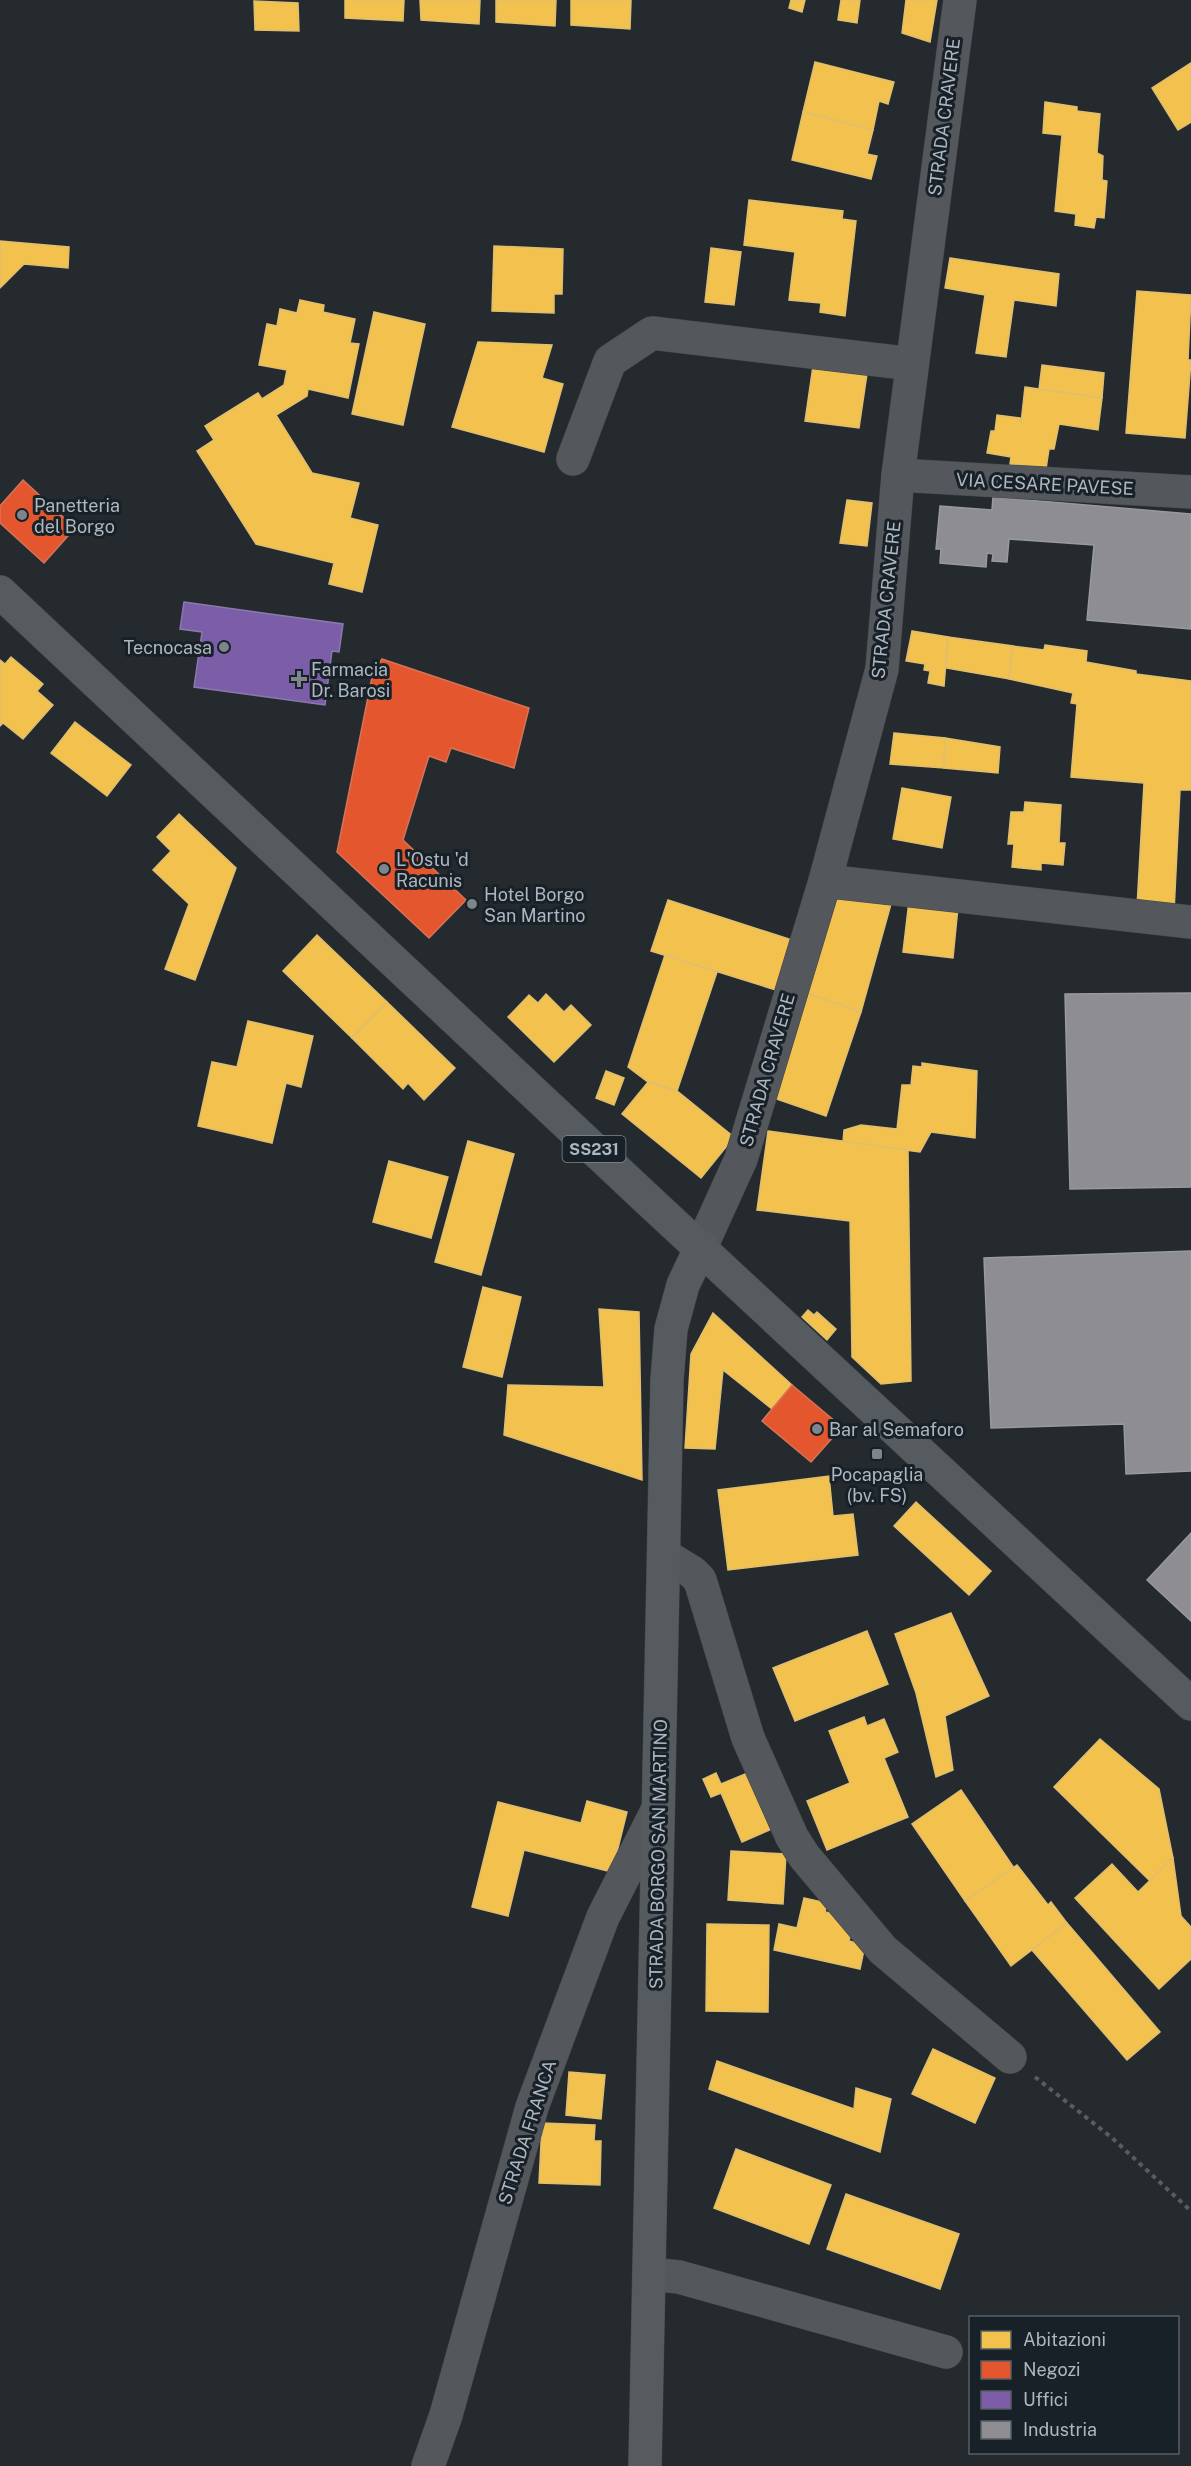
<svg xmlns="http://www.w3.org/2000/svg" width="1191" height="2466" viewBox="0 0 1191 2466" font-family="'Public Sans',sans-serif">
<rect width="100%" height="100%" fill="#252a2e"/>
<g fill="#f2c14e" stroke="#debe70" stroke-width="1.5">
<polygon points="345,0 404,0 403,21 345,18"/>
<polygon points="420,0 480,0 479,24 421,20"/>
<polygon points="496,0 556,0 555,26 496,22"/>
<polygon points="571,0 631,0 630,29 571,25"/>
<polygon points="791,0 805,0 802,12 789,8"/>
<polygon points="841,0 860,0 857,23 838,20"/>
<polygon points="906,0 937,0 930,42 902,33"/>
<polygon points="254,1 298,3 299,31 255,30"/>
<polygon points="815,62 894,82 888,104 879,101 873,130 803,112"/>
<polygon points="1191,63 1191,122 1178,130 1152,88"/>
<polygon points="1045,102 1077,107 1077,111 1100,114 1097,153 1103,156 1102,180 1107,181 1104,218 1096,217 1094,228 1075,225 1076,214 1055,211 1062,135 1043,133"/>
<polygon points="803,112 873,130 867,154 877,156 871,179 792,160"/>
<polygon points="749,200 843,211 842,219 856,221 845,316 820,312 821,303 789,300 795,252 744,245"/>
<polygon points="0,241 69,247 68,268 24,264 0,288"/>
<polygon points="494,246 563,249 562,294 554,294 554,313 492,311"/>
<polygon points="711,248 741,252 734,305 705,302"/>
<polygon points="950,258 1059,274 1056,306 1014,300 1006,357 976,353 985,295 945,288"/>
<polygon points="1137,291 1191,295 1188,360 1191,360 1185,438 1126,433"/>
<polygon points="300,300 324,305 323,312 355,319 350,343 359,344 348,398 308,389 307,396 276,415 312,473 359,483 350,518 378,525 362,592 329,584 334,563 256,544 197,451 214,440 205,426 258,393 262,399 284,385 287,370 259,365 267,324 277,326 280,309 297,313"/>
<polygon points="374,312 425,324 403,425 352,414"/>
<polygon points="478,342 552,345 542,378 563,384 544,452 452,427"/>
<polygon points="1042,365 1104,373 1102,398 1039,389"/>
<polygon points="813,366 867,374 859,428 805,421"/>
<polygon points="1025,387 1102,398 1098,430 1059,424 1054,449 1049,449 1046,469 1010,464 1011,457 987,453 991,431 995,431 997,415 1020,418 1021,423"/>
<polygon points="847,500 872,503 867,546 840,543"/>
<polygon points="912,631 948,637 944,686 928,683 930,671 924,670 925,664 906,661"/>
<polygon points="948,637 1013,646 1009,679 946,668"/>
<polygon points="1045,645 1087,651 1086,662 1136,671 1136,674 1191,681 1191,790 1180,790 1174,912 1137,907 1144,783 1071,777 1077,704 1071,703 1073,693 1009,679 1013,646 1044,650"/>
<polygon points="11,657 43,684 37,691 53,705 23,739 3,723 0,726 0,660 5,664"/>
<polygon points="75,722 131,765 107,796 51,753"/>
<polygon points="894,733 945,738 944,768 890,764"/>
<polygon points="945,738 1000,747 998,773 944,768"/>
<polygon points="902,788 951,797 942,848 893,839"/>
<polygon points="1025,802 1061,805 1059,843 1065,843 1063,865 1041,863 1041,870 1012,867 1014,844 1008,844 1011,812 1024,812"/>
<polygon points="179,814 236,868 195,980 165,969 189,904 153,870 171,851 157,837"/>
<polygon points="832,888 891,904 861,1012 803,992"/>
<polygon points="668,900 792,940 776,990 651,951"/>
<polygon points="909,901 958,907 953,958 903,952"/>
<polygon points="317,935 387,1002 352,1038 283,971"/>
<polygon points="665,955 717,972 677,1091 648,1082 628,1067"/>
<polygon points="803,992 861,1012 826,1116 768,1096"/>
<polygon points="546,994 564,1012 571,1005 591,1025 554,1062 508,1017 529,995 538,1003"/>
<polygon points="387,1002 455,1068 424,1100 408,1083 403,1089 352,1038"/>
<polygon points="248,1021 313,1036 301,1087 286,1083 272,1143 198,1126 212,1062 237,1067"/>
<polygon points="922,1063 977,1071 975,1138 931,1132 920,1152 843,1142 844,1130 861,1125 897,1129 902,1085 911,1085 913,1066 922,1067"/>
<polygon points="606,1071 624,1078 614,1105 596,1098"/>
<polygon points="648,1082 677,1091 734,1137 701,1178 622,1114"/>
<polygon points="768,1131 908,1150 911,1381 881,1384 852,1357 850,1221 757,1210"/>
<polygon points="468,1141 514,1154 481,1275 435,1262"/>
<polygon points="389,1161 448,1177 431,1238 373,1222"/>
<polygon points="483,1287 521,1297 502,1377 463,1367"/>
<polygon points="599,1309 639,1312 642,1480 504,1435 508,1385 604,1387"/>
<polygon points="808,1310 814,1315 817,1312 836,1329 827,1340 802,1317"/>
<polygon points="713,1313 792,1385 772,1409 723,1370 715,1449 685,1448 691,1354"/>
<polygon points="829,1476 833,1516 853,1514 858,1555 728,1570 718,1490"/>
<polygon points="916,1502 991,1571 969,1595 894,1526"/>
<polygon points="951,1613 989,1696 945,1716 953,1770 936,1777 916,1693 895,1634"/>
<polygon points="867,1631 888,1684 795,1721 773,1668"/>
<polygon points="864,1717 867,1726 884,1719 898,1752 884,1758 908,1817 827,1850 807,1801 850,1783 829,1731"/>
<polygon points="1100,1739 1159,1789 1173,1858 1150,1881 1054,1787"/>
<polygon points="750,1772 774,1828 742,1842 721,1793 711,1797 703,1779 716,1773 721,1784"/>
<polygon points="961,1790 1014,1868 965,1901 912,1824"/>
<polygon points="587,1801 627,1812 612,1872 524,1850 508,1916 472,1907 498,1802 581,1823"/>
<polygon points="731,1851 786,1854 783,1904 728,1900"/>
<polygon points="1173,1858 1181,1916 1191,1927 1191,1959 1159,1989 1075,1898 1112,1864 1138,1892"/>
<polygon points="1017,1865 1048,1905 1051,1902 1067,1923 1011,1966 965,1901"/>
<polygon points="804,1898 827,1903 825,1912 841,1915 852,1928 849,1941 865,1945 860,1969 774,1950 779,1924 797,1928"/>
<polygon points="1067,1923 1160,2032 1127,2060 1032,1950"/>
<polygon points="707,1924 769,1925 768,2012 706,2011"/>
<polygon points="933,2049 995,2078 975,2123 912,2094"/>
<polygon points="717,2061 854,2109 856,2088 891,2099 880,2152 709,2089"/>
<polygon points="569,2072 605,2075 601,2119 566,2115"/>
<polygon points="542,2123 595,2125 594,2141 601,2141 600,2185 539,2183"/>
<polygon points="736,2149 831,2185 809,2244 714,2208"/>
<polygon points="846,2194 959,2234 940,2289 827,2249"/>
</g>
<g fill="#e4572e" stroke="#d4745a" stroke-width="1.5">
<polygon points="23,480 75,528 44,563 0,523 0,506"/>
<polygon points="382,659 529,708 514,768 451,748 446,762 429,756 403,840 466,900 429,938 337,852 373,672"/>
<polygon points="792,1385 842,1427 811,1462 762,1421"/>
</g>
<polygon fill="#7b5ea7" stroke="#8a79ae" stroke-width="1.5" points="184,602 343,624 339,652 332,651 325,705 194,687 202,632 180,629"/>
<g fill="#8d8d92" stroke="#979aa0" stroke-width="1.5">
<polygon points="993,497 1191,514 1191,629 1087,620 1094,545 1009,539 1007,562 992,561 993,554 987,553 986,567 940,563 941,549 936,549 940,506 992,510"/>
<polygon points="1191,993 1191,1187 1070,1189 1065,994"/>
<polygon points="1191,1251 1191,1471 1126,1474 1124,1424 991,1428 984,1258"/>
<polygon points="1191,1533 1191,1621 1147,1580"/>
</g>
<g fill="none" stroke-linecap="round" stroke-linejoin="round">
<defs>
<g id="minor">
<polyline points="573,459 610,361 652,333 912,364"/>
<polyline points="898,475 1191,492"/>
<polyline points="825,881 1191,922"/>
<polyline points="701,1247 741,1159 753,1119 825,881 882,669 898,475 960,0"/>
<polyline points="664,1555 692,1572 700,1580 748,1738 792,1837 804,1856 883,1950 1010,2057"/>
<polyline points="649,2274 679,2277 946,2352"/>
<polyline points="428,2466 446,2415 532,2107 603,1917 658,1809"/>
</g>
<g id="major">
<polyline points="0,592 646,1198 1191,1704"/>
<polyline points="645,2466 667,1380 671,1329 683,1285 701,1247"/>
</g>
</defs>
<use href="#minor" stroke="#424649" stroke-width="34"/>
<use href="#major" stroke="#42474b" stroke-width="34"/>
<polyline stroke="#585d62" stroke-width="4" stroke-dasharray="4.5 4.5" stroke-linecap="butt" points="1035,2077 1111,2137 1191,2211"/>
<use href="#minor" stroke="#54585d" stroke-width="33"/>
<use href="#major" stroke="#565b5f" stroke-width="33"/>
</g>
<g fill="#7e868d" stroke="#192128" stroke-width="2">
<circle cx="22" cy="515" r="6"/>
<circle cx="224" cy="647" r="6"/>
<path d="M296 670h6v6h6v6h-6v6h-6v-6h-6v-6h6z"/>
<circle cx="384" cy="869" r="6"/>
<circle cx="472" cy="904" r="6"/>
<circle cx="817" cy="1429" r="6"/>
<rect x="871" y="1448" width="12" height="12" rx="3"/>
</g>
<g text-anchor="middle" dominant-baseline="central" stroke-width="6" stroke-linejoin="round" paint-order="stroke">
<rect fill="#192128" stroke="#818a92" stroke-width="1.5" x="562.5" y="1136" width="63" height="26" rx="4.5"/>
<g font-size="16" font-weight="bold" fill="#aeb7c0">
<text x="594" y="1149">SS231</text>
</g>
<g font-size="18" fill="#aeb7c0" stroke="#192128">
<text transform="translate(944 117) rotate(-83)">STRADA CRAVERE</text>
<text transform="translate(1045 484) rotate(3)">VIA CESARE PAVESE</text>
<text transform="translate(886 600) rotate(-84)">STRADA CRAVERE</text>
<text transform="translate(767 1070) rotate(-74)">STRADA CRAVERE</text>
<text transform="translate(658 1854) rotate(-89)">STRADA BORGO SAN MARTINO</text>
<text transform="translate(527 2132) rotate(-72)">STRADA FRANCA</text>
</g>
<g font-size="18" fill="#aeb7c0" stroke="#192128" text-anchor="start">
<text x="34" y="505">Panetteria<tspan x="34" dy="21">del Borgo</tspan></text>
<text x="212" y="647" text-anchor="end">Tecnocasa</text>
<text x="311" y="669">Farmacia<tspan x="311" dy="21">Dr. Barosi</tspan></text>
<text x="396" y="859">L'Ostu 'd<tspan x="396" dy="21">Racunis</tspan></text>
<text x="484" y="894">Hotel Borgo<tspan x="484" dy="21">San Martino</tspan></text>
<text x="829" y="1429">Bar al Semaforo</text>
<text x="877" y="1474" text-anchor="middle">Pocapaglia<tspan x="877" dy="21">(bv. FS)</tspan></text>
</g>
</g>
<rect x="969" y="2316" width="210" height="138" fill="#192128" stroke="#555d65" stroke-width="1.5"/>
<rect x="981" y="2331" width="30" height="18" fill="#f2c14e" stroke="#555d65" stroke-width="1.5"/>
<text x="1023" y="2346" font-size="18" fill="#aeb7c0">Abitazioni</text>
<rect x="981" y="2361" width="30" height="18" fill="#e4572e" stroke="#555d65" stroke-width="1.5"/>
<text x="1023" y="2376" font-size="18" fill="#aeb7c0">Negozi</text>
<rect x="981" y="2391" width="30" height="18" fill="#7b5ea7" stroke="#555d65" stroke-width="1.5"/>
<text x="1023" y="2406" font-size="18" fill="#aeb7c0">Uffici</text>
<rect x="981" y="2421" width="30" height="18" fill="#8d8d92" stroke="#555d65" stroke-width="1.5"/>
<text x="1023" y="2436" font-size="18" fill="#aeb7c0">Industria</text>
</svg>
